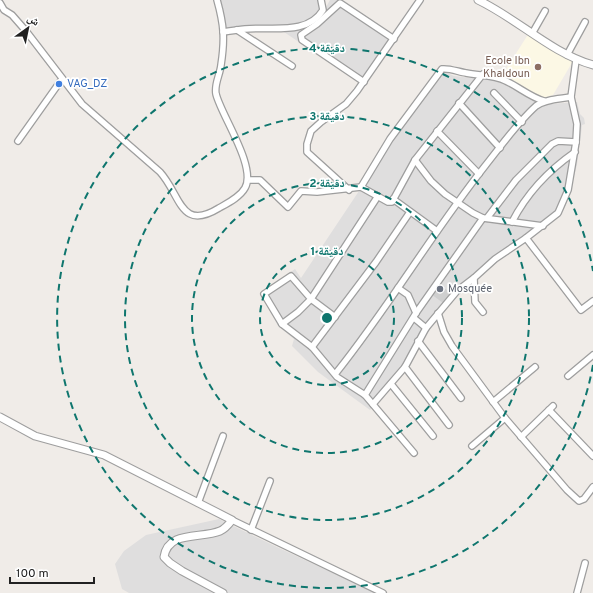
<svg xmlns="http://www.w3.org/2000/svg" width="593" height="593" viewBox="0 0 593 593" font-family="Overpass,'Noto Naskh Arabic',sans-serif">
<rect width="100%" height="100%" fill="#f0ece8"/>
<g fill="#dfdede">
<polygon points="219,0 323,0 326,7 330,0 339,0 393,35 360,83 281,30 225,29"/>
<polygon points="445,72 454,76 471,78 484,76 506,83 534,100 550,104 577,102 580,114 584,118 585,124 582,125 581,134 577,165 566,205 560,216 521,243 457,295 422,340 414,358 404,372 370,410 318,372 292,346 294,339 278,326 260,293 295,269 301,278 405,122"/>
<polygon points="219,519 279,548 376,593 129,593 122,589 115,564 124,551 146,535"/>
</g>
<polygon fill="#fcf8e5" points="529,33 573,61 553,95 542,98 503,74"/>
<polygon fill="#cfcfcf" points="439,284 452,294 443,303 431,294"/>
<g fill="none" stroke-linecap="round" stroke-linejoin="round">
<defs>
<g id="minor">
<path d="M0 3 4 10 12 15 26 31 82 104 160 172C181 195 180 232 219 208 228 203 240 197 245 188 257 167 221 115 216 94 214 84 220 75 221 65 225 39 224 25 217 0"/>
<polyline points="237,30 292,66"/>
<path d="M223 32C230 31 237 30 245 29 271 26 307 36 323 10L321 0"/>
<polyline points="533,32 545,11"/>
<polyline points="567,55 585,22"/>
<polyline points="576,60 571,97 577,124 576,142 568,190 558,213 526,238 581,310 593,301"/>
<path d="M483 74 415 160 392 202H388L361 187 390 139 442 69C449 68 459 72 466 73 480 76 493 74 506 81 519 87 530 97 544 101"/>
<polyline points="364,82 302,40 301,35 317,24 340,3 394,39"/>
<polyline points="494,93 522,122"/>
<polyline points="459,103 500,148"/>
<polyline points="437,131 479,174"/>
<polyline points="18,141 62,79"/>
<polyline points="415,160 431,181 445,194 473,213 483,218 543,226"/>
<polyline points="248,180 260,180 288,207 301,191 317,192 361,187"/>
<polyline points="349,190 307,152 307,144 311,131 321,122 346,104 357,91 420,0"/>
<polyline points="393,199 437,231"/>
<polyline points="487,218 516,180 552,144 558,141 576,142"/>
<path d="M512 222C527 193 549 170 575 152"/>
<polyline points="398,288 408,295 416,313"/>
<polyline points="483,312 475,302 474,278 495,259 526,238"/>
<polyline points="438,313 444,332 452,346 505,418 567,490 579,501 584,499 593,487"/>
<polyline points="335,317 311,299 291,276 264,294 282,324 298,312 311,299 378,196"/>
<polyline points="414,318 426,328"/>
<polyline points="282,324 312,347 337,377 365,395 414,453"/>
<polyline points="418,341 461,398"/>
<polyline points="312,347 376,262 410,212"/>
<path d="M336 373C389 307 432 233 485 166 501 146 517 123 536 106 545 99 560 99 571 97"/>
<polyline points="568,376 593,355"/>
<polyline points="391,384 433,436"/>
<polyline points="365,395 416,313 483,218"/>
<polyline points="493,402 535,367"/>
<polyline points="373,404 405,367"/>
<polyline points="549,410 593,456"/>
<polyline points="449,425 405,367 426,328 457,291 474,278"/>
<polyline points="521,437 553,406"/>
<polyline points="472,446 505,418"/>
<polyline points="198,503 223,436"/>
<polyline points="232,520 383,593"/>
<polyline points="251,530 270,481"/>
<polyline points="577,593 585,563"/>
</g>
<g id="tertiary">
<path d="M478 0C518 19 551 53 593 65"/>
<path d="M0 417 35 436 104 455 232 520C229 524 225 529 220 531 201 539 168 530 164 557L170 563 182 571 223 593"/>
</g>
</defs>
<use href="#minor" stroke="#9e9e9e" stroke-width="8"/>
<use href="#tertiary" stroke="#9e9e9e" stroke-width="9"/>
<use href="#minor" stroke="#fff" stroke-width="5.5"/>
<use href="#tertiary" stroke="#fff" stroke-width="7"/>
</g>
<g fill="none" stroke="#0f766e" stroke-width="2" stroke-dasharray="7 5">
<circle cx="327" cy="318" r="67"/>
<circle cx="327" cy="318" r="135"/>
<circle cx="327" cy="318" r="202"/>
<path d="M593 365A270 270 0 1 1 593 271"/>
</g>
<circle fill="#8d6e63" stroke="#fff" stroke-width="1.5" cx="538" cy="67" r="4"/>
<circle fill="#3f7fe0" stroke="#fff" stroke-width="1.5" cx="59" cy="84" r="4"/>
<circle fill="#6b7280" stroke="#fff" stroke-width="1.5" cx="440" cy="289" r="4"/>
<g text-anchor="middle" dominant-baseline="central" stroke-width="3.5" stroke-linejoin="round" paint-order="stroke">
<g font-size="11" fill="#785e54" stroke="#fff" text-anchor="end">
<text x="530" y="61">Ecole Ibn<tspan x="530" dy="13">Khaldoun</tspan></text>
</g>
<g font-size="11" fill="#366cbe" stroke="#fff" text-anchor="start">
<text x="67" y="84">VAG_DZ</text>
</g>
<g font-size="11" fill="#5b616d" stroke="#fff" text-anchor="start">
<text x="448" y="289">Mosquée</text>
</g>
</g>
<circle cx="327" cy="318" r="6" fill="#0f766e" stroke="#fff" stroke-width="2"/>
<g font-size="12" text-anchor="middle" font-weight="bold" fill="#0f766e" stroke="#fff" stroke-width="3.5" stroke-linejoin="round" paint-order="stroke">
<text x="327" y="52">4 دقيقة</text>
<text x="327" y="120">3 دقيقة</text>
<text x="327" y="187">2 دقيقة</text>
<text x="327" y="255">1 دقيقة</text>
</g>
<g transform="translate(28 28) rotate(33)" stroke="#ffffff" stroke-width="3" paint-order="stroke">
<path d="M0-3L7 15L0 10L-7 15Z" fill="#212121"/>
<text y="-6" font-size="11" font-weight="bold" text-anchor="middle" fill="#212121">ش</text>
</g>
<path d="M10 577v6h84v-6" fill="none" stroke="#212121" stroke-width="2"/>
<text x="16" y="577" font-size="12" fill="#212121" stroke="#ffffff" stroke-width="3" paint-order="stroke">100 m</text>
</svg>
